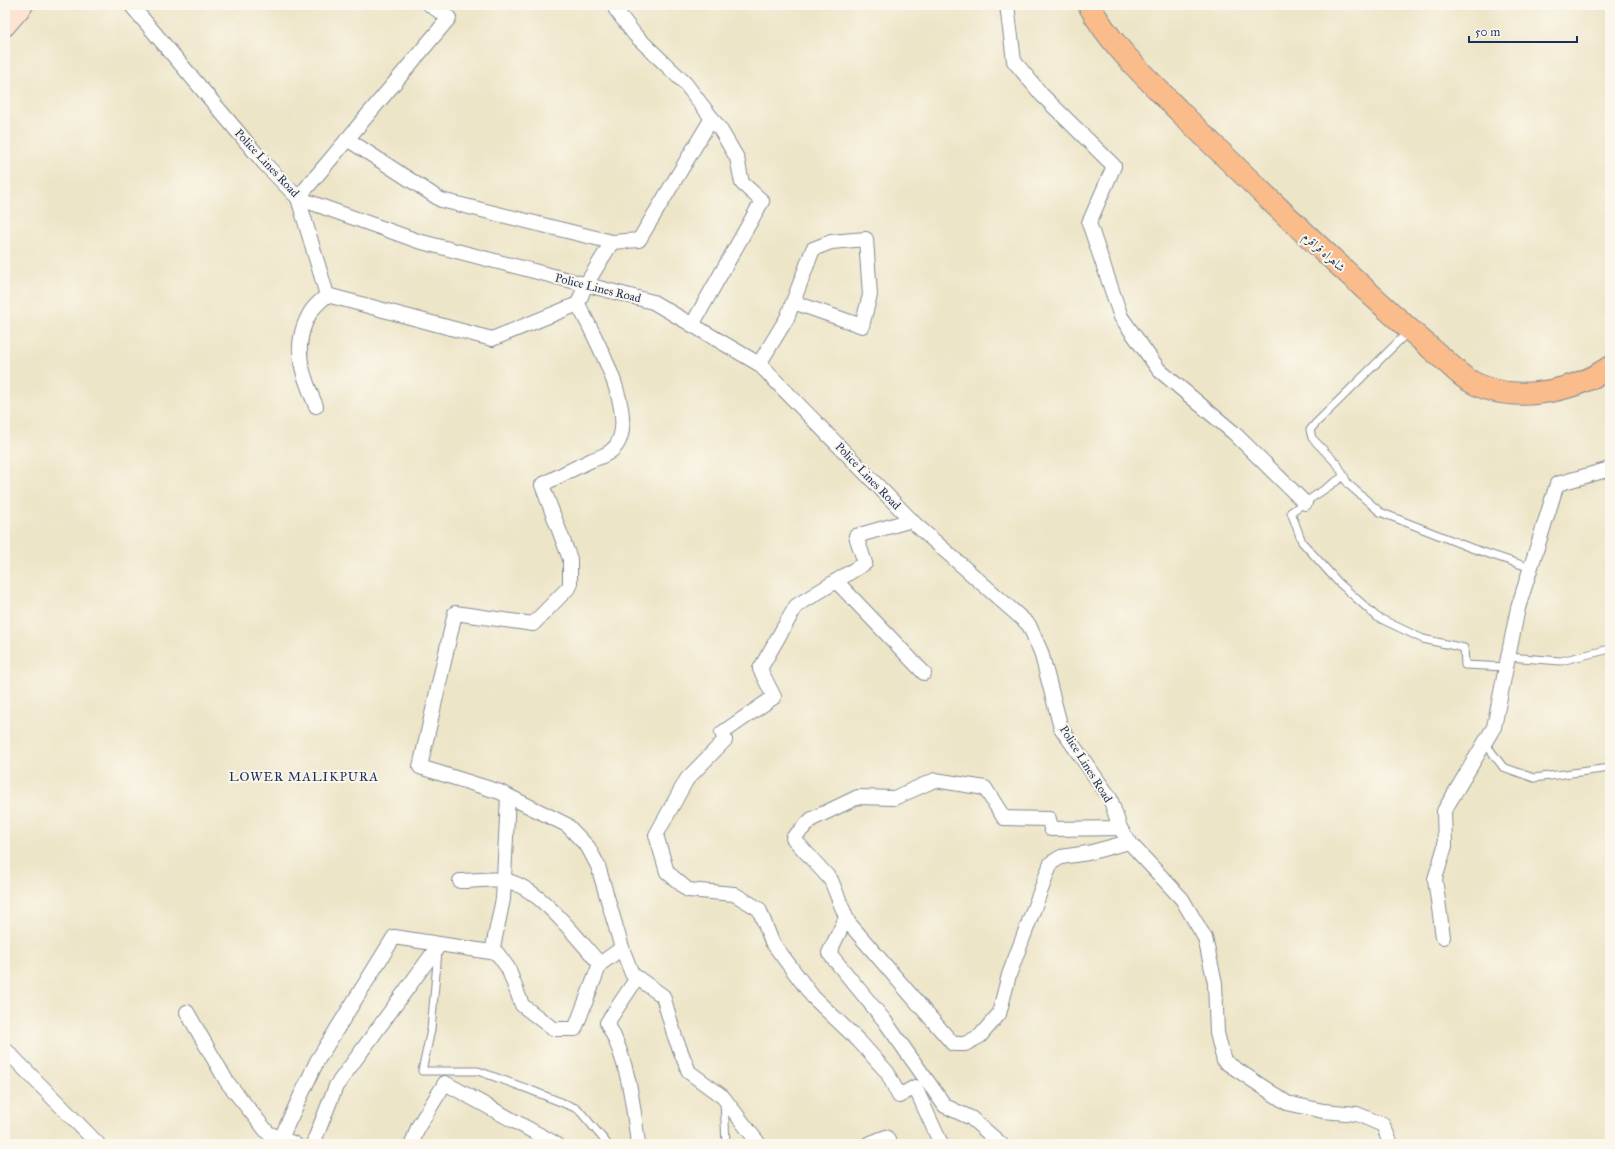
<svg xmlns="http://www.w3.org/2000/svg" width="1615" height="1149" viewBox="0 0 1615 1149" font-family="'IM FELL Great Primer',Amiri,serif">
<rect width="100%" height="100%" fill="#fbf7ec"/>
<filter id="ink" filterUnits="userSpaceOnUse"><feTurbulence type="fractalNoise" baseFrequency=".025" numOctaves="2"/><feDisplacementMap in="SourceGraphic" scale="8" xChannelSelector="R" yChannelSelector="G"/><feConvolveMatrix kernelMatrix="1 2 1 2 8 2 1 2 1" color-interpolation-filters="sRGB"/></filter>
<filter id="wash" filterUnits="userSpaceOnUse"><feTurbulence type="fractalNoise" baseFrequency=".012" numOctaves="4" result="noise"/><feDisplacementMap in="SourceGraphic" scale="16" xChannelSelector="R" yChannelSelector="G"/><feGaussianBlur stdDeviation="0.9" result="paint"/><feColorMatrix in="noise" values="0 0 0 0 0 0 0 0 0 0 0 0 0 0 0 0 0 1.4 0 .05"/><feComposite in="paint" operator="in"/></filter>
<g filter="url(#wash)">
<rect width="100%" height="100%" fill="#ede5c7"/>
</g>
<g filter="url(#ink)">
<g fill="none" stroke-linecap="round" stroke-linejoin="round">
<defs>
<g id="service">
<polyline points="1408,332 1315,424 1310,430 1312,438 1338,465 1348,484 1380,512 1471,548 1531,568"/>
<polyline points="1344,476 1291,512 1302,542 1338,582 1377,617 1423,639 1464,648 1465,665 1506,667"/>
<polyline points="1508,657 1561,661 1610,649"/>
<polyline points="1485,743 1503,767 1534,778 1610,768"/>
<polyline points="438,951 431,1030 422,1071 478,1071 528,1089 578,1109 606,1142 605,1144"/>
<polyline points="724,1100 726,1144"/>
</g>
<g id="minor">
<polyline points="131,5 265,164 298,198 418,241 653,302 759,364 915,524 1029,625 1041,652 1061,728 1110,798 1120,828 1129,842 1182,899 1205,938 1215,983 1217,1033 1224,1061 1287,1103 1323,1111 1357,1114 1383,1125 1391,1144"/>
<polyline points="615,5 616,10 635,35 685,83 720,129 737,158 742,183 762,201 692,325"/>
<polyline points="1007,5 1014,61 1042,95 1114,166 1089,223 1121,317 1159,370 1234,433 1305,503"/>
<polyline points="347,139 441,200 612,242"/>
<polyline points="327,295 298,198 449,18 430,5"/>
<polyline points="327,295 492,339 578,304"/>
<polyline points="759,364 787,318 813,249 831,242 866,239 870,295 862,326 793,302"/>
<path d="M316 406C302 374 291 346 310 313 314 306 322 300 327 295"/>
<polyline points="912,520 856,536 865,563 796,606 760,669 774,697 722,733 725,740 687,779 656,835 667,872 688,890 734,894 759,909 772,942 813,997 859,1041 887,1072 899,1096 915,1087 941,1144"/>
<polyline points="836,581 924,673"/>
<polyline points="1120,828 1051,829 1049,819 1004,818 985,788 935,780 894,798 858,797 812,819 793,838 831,880 848,922 953,1044 965,1044 980,1036 999,1014 1009,975 1051,863 1061,857 1088,853 1129,842"/>
<path d="M460 881C474 881 490 878 503 880 538 885 577 938 600 964"/>
<polyline points="846,918 829,953 884,1020 945,1106 971,1118 1001,1144"/>
<polyline points="1443,937 1435,879 1445,846 1444,811 1494,727 1518,608 1557,484 1610,469"/>
<path d="M622 948 598 866 588 847 567 825 500 792 420 767 455 613 533 624 570 586V559L542 485C558 476 575 468 592 460 598 458 606 455 611 451 645 424 593 334 578 304L585 286 612 242 639 240 712 118"/>
<polyline points="492,952 503,899 508,796"/>
<path d="M637 978 607 1023C628 1059 633 1103 638 1144"/>
<polyline points="187,1012 227,1082 268,1133 295,1144"/>
<polyline points="5,1049 98,1144"/>
<polyline points="281,1138 317,1061 394,937 497,953 508,968 522,1005 553,1029 575,1029 600,964 622,948 632,974 663,996 675,1037 689,1072 723,1097 759,1144"/>
<polyline points="313,1144 336,1086 439,945"/>
<polyline points="412,1144 418,1127 445,1083 556,1144"/>
<polyline points="868,1144 886,1137 890,1144"/>
</g>
<polyline id="secondary" points="5,26 23,5"/>
<path id="trunk" d="M1089 5C1111 46 1148 79 1180 112 1241 173 1303 232 1366 290 1391 313 1415 335 1441 357 1450 364 1459 375 1470 381 1511 405 1573 392 1610 367"/>
</defs>
<use href="#service" stroke="#848a92" stroke-width="9"/>
<use href="#minor" stroke="#848a92" stroke-width="16"/>
<use href="#secondary" stroke="#848a92" stroke-width="22"/>
<use href="#trunk" stroke="#848a92" stroke-width="24"/>
<use href="#service" stroke="#fff" stroke-width="7"/>
<use href="#minor" stroke="#fff" stroke-width="14"/>
<use href="#secondary" stroke="#fde4d0" stroke-width="20"/>
<use href="#trunk" stroke="#f9bc8a" stroke-width="22"/>
</g>
</g>
<g text-anchor="middle" dominant-baseline="central" stroke-width="4" stroke-linejoin="round" paint-order="stroke">
<g font-size="12" fill="#1b2f5e" stroke="#fbf7ec">
<text transform="translate(267 163) rotate(47)">Police Lines Road</text>
<text transform="translate(1324 252) rotate(42)">شاہراہ قراقرم</text>
<text transform="translate(598 288) rotate(14)">Police Lines Road</text>
<text transform="translate(868 476) rotate(46)">Police Lines Road</text>
<text transform="translate(1086 764) rotate(58)">Police Lines Road</text>
</g>
<g font-size="13" letter-spacing="1" fill="#1b2f5e" stroke="#fbf7ec">
<text x="304" y="777">LOWER MALIKPURA</text>
</g>
</g>
<rect width="1615" height="1149" fill="none" stroke="#fbf7ec" stroke-width="20"/>
<path d="M1469 36v6h108v-6" fill="none" stroke="#1b2f5e" stroke-width="2"/>
<text x="1475" y="36" font-size="12" fill="#1b2f5e" stroke="#fbf7ec" stroke-width="3" paint-order="stroke">50 m</text>
</svg>
